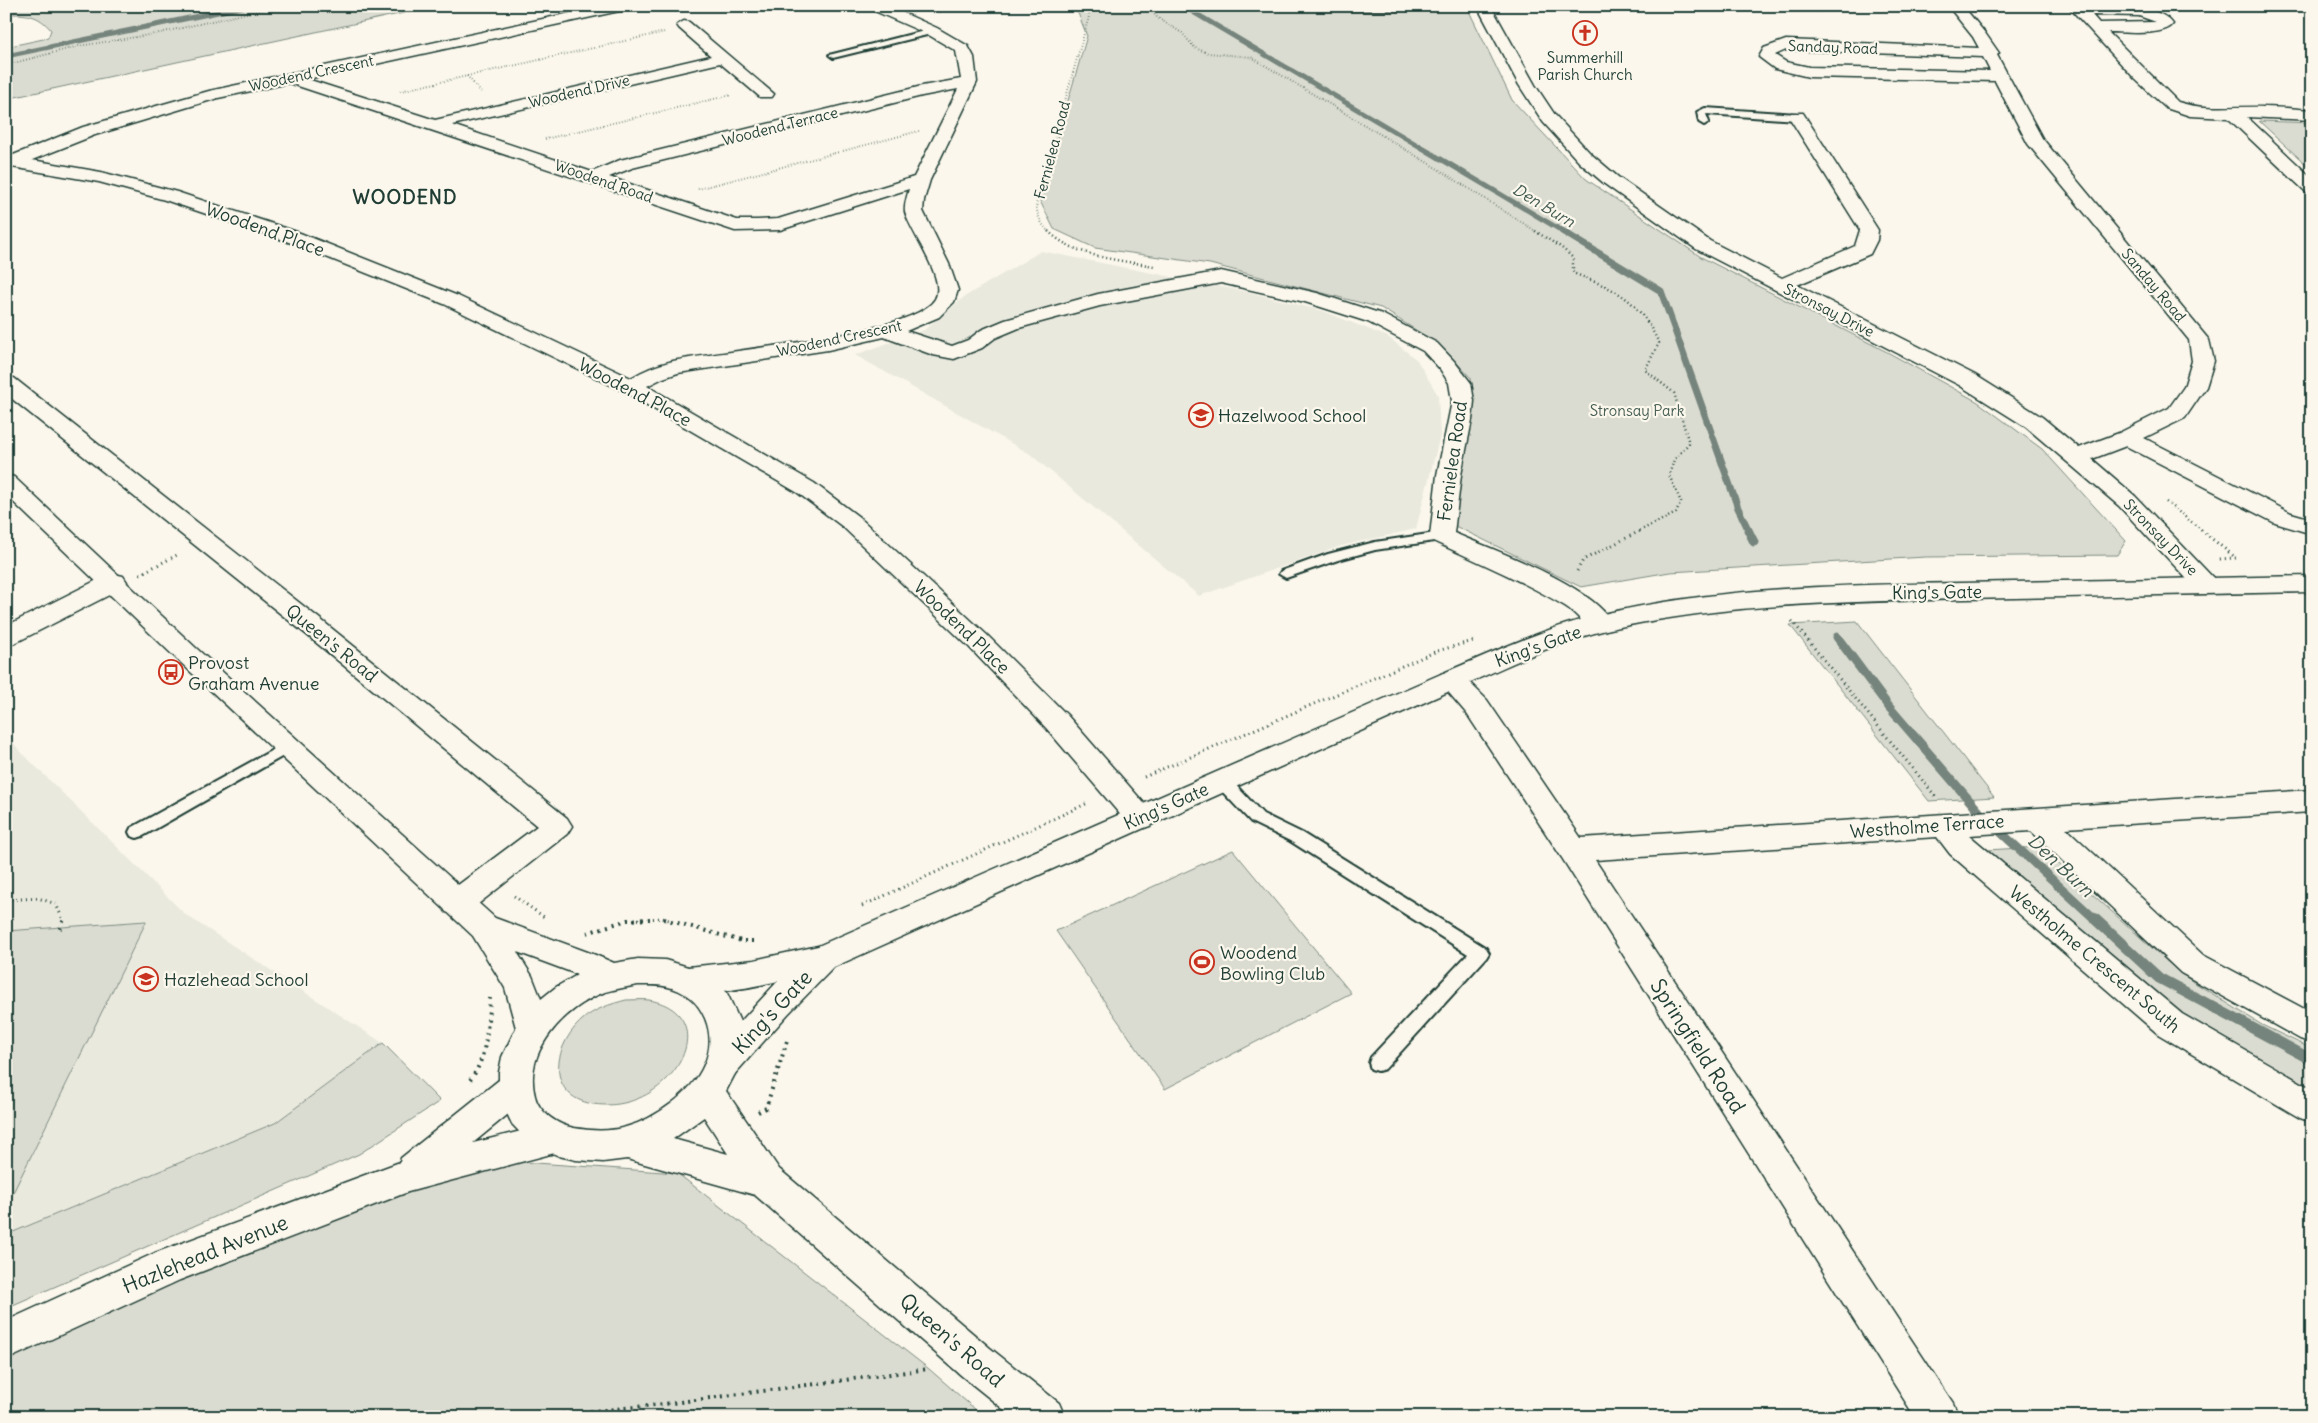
<svg xmlns="http://www.w3.org/2000/svg" width="2318" height="1423" viewBox="0 0 2318 1423" font-family="Delius,sans-serif">
<rect width="100%" height="100%" fill="#fbf7ec"/>
<filter id="ink" filterUnits="userSpaceOnUse"><feTurbulence type="fractalNoise" baseFrequency=".02" numOctaves="2"/><feDisplacementMap in="SourceGraphic" scale="10" xChannelSelector="R" yChannelSelector="G"/><feConvolveMatrix kernelMatrix="1 2 1 2 8 2 1 2 1" color-interpolation-filters="sRGB"/></filter>
<g filter="url(#ink)">
<g fill="#eae9de">
<polygon points="1041,251 1253,293 1323,311 1388,337 1417,360 1438,395 1440,436 1416,529 1341,546 1199,596 1030,454 855,355 924,330 964,297"/>
<polygon points="6,733 19,750 186,915 383,1043 275,1123 6,1235"/>
</g>
<g fill="#dbdcd1" stroke="#7d8c82">
<path d="M6 6H436L6 99V47L48 38 51 30C38 14 26 14 6 14Z"/>
<polygon points="1050,6 1324,6 1397,9 1468,9 1512,100 1586,179 1701,257 1889,353 1978,402 2042,449 2126,541 2117,555 1926,557 1754,567 1670,572 1581,587 1453,525 1458,482 1472,421 1471,378 1441,346 1381,308 1210,264 1095,248 1054,229 1039,199 1087,36 1078,13"/>
<polygon points="1669,6 1817,6 1821,12"/>
<polygon points="2259,121 2312,123 2312,170"/>
<polygon points="1857,621 1994,797 1929,801 1790,625"/>
<polygon points="2040,847 2181,974 2262,1025 2312,1049 2312,1090 2171,1011 1986,850"/>
<polygon points="1233,850 1351,993 1165,1089 1056,931"/>
<polygon points="146,921 146,922 6,1207 6,931"/>
<path d="M626 1000C634 1000 642 999 649 1000 727 1014 672 1116 593 1104 545 1096 553 1046 582 1020 594 1009 611 1004 626 1000Z"/>
<polygon points="383,1043 440,1101 359,1154 6,1308 6,1235 275,1123"/>
<polygon points="466,1158 677,1173 929,1369 984,1417 6,1417 6,1354"/>
</g>
<g fill="none" stroke-linecap="round" stroke-linejoin="round">
<g stroke="#74847b" stroke-width="5">
<polyline points="1183,6 1564,232"/>
<polyline points="6,56 247,6"/>
</g>
<polyline stroke="#74847b" stroke-width="7" points="1562,231 1661,291 1738,508 1749,531"/>
<g stroke="#74847b" stroke-width="9">
<polyline points="1748,530 1754,542"/>
<polyline points="1837,637 1889,707 1982,815 2096,920"/>
</g>
<polyline stroke="#74847b" stroke-width="11" points="2095,919 2159,978 2312,1060"/>
<defs>
<g id="lane">
<polygon points="932,29 936,31 935,33 833,58 829,55"/>
<polygon points="1705,108 1797,114 1802,117 1797,120 1706,114 1709,122 1704,125 1699,122 1697,112"/>
<polygon points="1442,532 1447,533 1449,536 1447,539 1375,550 1338,560 1286,578 1279,574 1281,571 1328,554 1375,542"/>
<polygon points="287,742 292,743 295,747 292,751 143,836 137,838 131,836 129,832 131,828"/>
<polygon points="1223,776 1229,778 1263,814 1302,833 1486,948 1489,953 1486,958 1385,1069 1378,1071 1371,1069 1369,1063 1371,1057 1468,954 1290,841 1251,822 1217,786 1215,782 1217,778"/>
</g>
<g id="street">
<path d="M603 6H631L624 10 307 79 435 120 711 56 679 28 677 25 684 21 689 22 774 94 772 97H760L720 63 452 125 592 172 620 160 922 86 961 79 956 51 927 34 870 9 868 6H888L937 28 968 46 974 57 977 82 930 180 924 200 923 211 949 264 958 290 954 302 939 317 906 331 952 346 968 340 981 330 1005 320 1098 294 1221 271 1317 293 1382 314 1437 343 1454 361 1471 383 1474 401 1472 420 1461 475 1454 533C1498 552 1588 583 1613 623L1609 629C1588 635 1581 616 1565 606 1523 581 1478 562 1433 541L1430 536 1437 475 1452 401 1449 383 1440 369 1423 351 1368 322 1305 302 1221 283 1100 306 1019 328 995 338 982 348 954 359 933 355 884 337 828 350 678 373 663 378 647 386 814 483 859 517 987 635 1067 715 1150 810 1155 818 1150 826 1140 829 1130 826 1047 729 969 647 843 527 798 493 623 391 444 304 286 241 165 200 99 182 6 166V158L83 127 209 91ZM289 83 735 231 780 230 909 189C907 196 904 205 905 212 910 232 947 279 935 299 913 336 720 350 673 361 657 365 644 370 631 378L458 296 300 233 177 192 101 172 32 160 95 135 218 98ZM958 89 914 177 778 219 757 220H737L609 177 632 168 922 96Z"/>
<polygon points="1344,6 1431,6 1424,10 1351,10"/>
<path d="M1477 6H1491L1535 85 1555 115 1591 154 1618 177 1710 241 1782 278 1855 246 1860 230 1789 117 1791 113H1803L1878 230 1877 240 1870 254 1797 285 1975 375 2042 417 2079 448 2119 433 2169 408 2184 387 2192 361 2189 340 2028 144 1995 81 1809 77 1775 69 1759 57 1764 48 1786 40 1979 48 1973 37 1948 6H1963L1985 33 1999 53 1997 55 2042 138 2209 340 2214 361 2206 387 2185 418 2144 438 2291 513 2312 519V534L2275 523 2126 446 2092 459 2135 496 2220 585 2216 591 2207 593 2198 591 2119 506 2026 427 1959 385 1696 249 1606 185 1579 162 1543 122 1519 85ZM1786 50 1983 57 1990 71 1809 67 1786 62 1775 55Z"/>
<path d="M2068 6C2095 6 2156 0 2173 24 2164 37 2123 32 2108 32L2178 102C2206 111 2235 106 2264 107 2280 107 2296 109 2312 110V120L2247 117 2312 178V193L2306 192 2228 118 2190 116 2166 108 2135 79ZM2092 15 2139 16 2156 22 2099 23Z"/>
<polygon points="6,377 14,378 325,623 567,818 572,826 567,834 468,912 457,915 446,912 441,903 446,894 537,826 307,635 6,394"/>
<polygon points="114,574 123,576 127,582 123,588 15,643 6,646 6,626 105,576"/>
<polygon points="1451,671 1461,674 1487,700 1581,838 2312,790 2312,812 2066,828 2203,955 2312,1013 2312,1043 2300,1039 2181,973 2031,831 1969,835 2182,1014 2312,1089 2312,1122 2300,1118 2158,1034 1950,854 1937,837 1595,860 1953,1403 1959,1417 1915,1417 1562,858 1467,714 1438,680 1441,674"/>
<polygon points="516,1072 528,1076 533,1087 528,1098 473,1143 553,1123 566,1128 571,1139 566,1150 408,1192 180,1280 6,1360 6,1321 155,1253 400,1162 401,1158 504,1076"/>
</g>
<path id="secondary" d="M2312 576V592C2196 594 2080 597 1965 599 1845 602 1723 603 1606 630 1556 642 1508 666 1461 686L834 967 788 1014 733 1076 721 1081 709 1076 704 1066 709 1056 778 981C753 987 701 998 677 989L672 980 677 971 688 967 754 960 818 946 1441 674C1493 652 1545 628 1599 615 1717 587 1841 585 1961 583 2078 581 2195 578 2312 576Z"/>
<path id="primary" d="M6 475 14 477 196 648 495 918 593 954 614 963 638 959 665 960 698 970 717 982 727 993 742 1026 743 1048 737 1070 726 1091 779 1169 990 1348 1059 1403 1065 1417H1013L962 1376 755 1195 627 1159 603 1162 576 1160 559 1156 530 1143 512 1124 503 1105 499 1088V1072L502 1057 516 1028 505 988 473 936 178 660 6 495ZM517 952 571 972 577 975 556 987 541 999 532 976ZM638 985C649 985 661 984 672 988 704 998 718 1035 704 1065 692 1093 655 1119 626 1127 609 1132 591 1131 574 1128 558 1125 539 1113 535 1096 523 1051 565 1007 605 992 615 989 627 987 638 985ZM704 1117 728 1154 673 1139Z"/>
</defs>
<use href="#lane" stroke="#1f3d34" stroke-width="4"/>
<use href="#street" stroke="#1f3d34" stroke-width="3"/>
<use href="#secondary" stroke="#1f3d34" stroke-width="3"/>
<use href="#primary" stroke="#1f3d34" stroke-width="3"/>
<g stroke="#1f3d34" stroke-width="2" stroke-dasharray="0.5 2.5" stroke-linecap="butt">
<polyline points="1146,6 1158,18 1182,33 1195,48 1208,53 1251,57 1438,169 1537,232"/>
<polyline points="940,12 957,6"/>
<polyline points="6,65 79,46 155,34 278,6"/>
<polyline points="467,76 481,92"/>
<polyline points="400,91 665,32"/>
<polyline points="545,139 731,95"/>
<polyline points="698,189 919,131"/>
<path d="M1049 232C1040 223 1035 212 1037 199L1092 6"/>
</g>
<g stroke="#1f3d34" stroke-width="2.5" stroke-dasharray="1 3" stroke-linecap="butt">
<path d="M1048 231C1075 257 1118 260 1154 266"/>
<path d="M1535 231 1562 248 1573 258V273C1619 291 1636 297 1659 343L1645 370 1674 393 1689 443 1674 460 1669 475 1681 502 1676 513 1639 531"/>
<polyline points="2166,502 2203,531"/>
</g>
<g stroke="#1f3d34" stroke-width="3" stroke-dasharray="1 4" stroke-linecap="butt">
<polyline points="2201,530 2236,558 2219,559"/>
<polyline points="1577,571 1583,560 1642,530"/>
<polyline points="140,574 179,554"/>
<polyline points="1792,621 1937,798"/>
<polyline points="1144,777 1437,651 1473,641"/>
<polyline points="514,896 544,917"/>
<polyline points="6,900 38,898 56,904 63,920"/>
<polyline points="862,906 1088,803"/>
<polyline points="628,920 662,918 669,920"/>
</g>
<g stroke="#1f3d34" stroke-width="4" stroke-dasharray="2 5" stroke-linecap="butt">
<polyline points="664,919 745,942"/>
<polyline points="60,929 64,919"/>
<polyline points="587,933 627,920 650,919"/>
<polyline points="744,941 756,941"/>
<path d="M470 1080C488 1058 487 1025 490 998"/>
<polyline points="758,1112 766,1108 787,1041"/>
<polyline points="534,1417 665,1404 928,1369"/>
</g>
<use href="#lane" fill="#fbf7ec" fill-rule="evenodd"/>
<use href="#street" fill="#fbf7ec" fill-rule="evenodd"/>
<use href="#secondary" fill="#fbf7ec" fill-rule="evenodd"/>
<use href="#primary" fill="#fbf7ec" fill-rule="evenodd"/>
</g>
</g>
<defs>
<symbol id="church-ring" viewBox="-11 -11 22 22"><circle r="9.5" fill="#fbf7ec" stroke="#c8321e" stroke-width="1.5"/><path d="M-1.2-6h2.4v3.5h3.3v2.4h-3.3V6h-2.4V-.1h-3.3v-2.4h3.3Z" fill="#c8321e"/></symbol>
<symbol id="school-ring" viewBox="-11 -11 22 22"><circle r="9.5" fill="#fbf7ec" stroke="#c8321e" stroke-width="1.5"/><path d="M0-5L7-2L0 1L-7-2ZM-4 1L0 2.5L4 1V4Q0 6-4 4Z" fill="#c8321e"/></symbol>
<symbol id="bus-ring" viewBox="-11 -11 22 22"><circle r="9.5" fill="#fbf7ec" stroke="#c8321e" stroke-width="1.5"/><path d="M-5-6H5V4H4V6H2V4H-2V6H-4V4H-5ZM-3.5-4V0h7V-4ZM-3.5 1.2v1.5H-2V1.2ZM2 1.2v1.5H3.5V1.2Z" fill="#c8321e"/></symbol>
<symbol id="stadium-ring" viewBox="-11 -11 22 22"><circle r="9.5" fill="#fbf7ec" stroke="#c8321e" stroke-width="1.5"/><path d="M0-5a6.5 5 0 1 0 0 10a6.5 5 0 1 0 0-10ZM-3.5-1.8h7v3.6h-7Z" fill="#c8321e"/></symbol>
</defs>
<g fill-rule="evenodd">
<use href="#church-ring" x="1571" y="19" width="28" height="28"/>
<use href="#school-ring" x="1187" y="401" width="28" height="28"/>
<use href="#bus-ring" x="157" y="658" width="28" height="28"/>
<use href="#stadium-ring" x="1188" y="948" width="28" height="28"/>
<use href="#school-ring" x="132" y="965" width="28" height="28"/>
</g>
<g text-anchor="middle" dominant-baseline="central" stroke-width="4.5" stroke-linejoin="round" paint-order="stroke">
<g font-size="15" fill="#1f3d34" stroke="#fbf7ec">
<text transform="translate(1833 47) rotate(2)">Sanday Road</text>
<text transform="translate(311 73) rotate(-12)">Woodend Crescent</text>
<text transform="translate(579 91) rotate(-13)">Woodend Drive</text>
<text transform="translate(780 126) rotate(-14)">Woodend Terrace</text>
<text transform="translate(1052 150) rotate(-75)">Fernielea Road</text>
<text transform="translate(604 181) rotate(19)">Woodend Road</text>
<text transform="translate(2154 285) rotate(50)">Sanday Road</text>
<text transform="translate(1829 310) rotate(27)">Stronsay Drive</text>
<text transform="translate(839 338) rotate(-12)">Woodend Crescent</text>
<text transform="translate(2161 537) rotate(46)">Stronsay Drive</text>
</g>
<g font-size="15" fill="#1f3d34" stroke="#fbf7ec">
<text x="1585" y="57">Summerhill<tspan x="1585" dy="17">Parish Church</tspan></text>
</g>
<g font-size="15" fill="#455d53" stroke="#fbf7ec">
<text x="1637" y="410">Stronsay Park</text>
</g>
<g font-size="16" font-style="italic" fill="#425b52" stroke="#fbf7ec">
<text transform="translate(1544 205) rotate(31)">Den Burn</text>
</g>
<g font-size="18" fill="#1f3d34" stroke="#fbf7ec">
<text transform="translate(265 229) rotate(20)">Woodend Place</text>
<text transform="translate(635 392) rotate(28)">Woodend Place</text>
<text transform="translate(1452 461) rotate(-82)">Fernielea Road</text>
<text transform="translate(1937 592) rotate(-1)">King's Gate</text>
<text transform="translate(962 627) rotate(44)">Woodend Place</text>
<text transform="translate(332 643) rotate(39)">Queen's Road</text>
<text transform="translate(1538 646) rotate(-20)">King's Gate</text>
<text transform="translate(1166 806) rotate(-24)">King's Gate</text>
<text transform="translate(1927 826) rotate(-4)">Westholme Terrace</text>
<text transform="translate(2095 959) rotate(40)">Westholme Crescent South</text>
</g>
<g font-size="18" fill="#1f3d34" stroke="#fbf7ec" text-anchor="start">
<text x="1218" y="415">Hazelwood School</text>
<text x="188" y="662">Provost<tspan x="188" dy="21">Graham Avenue</tspan></text>
<text x="1220" y="952">Woodend<tspan x="1220" dy="21">Bowling Club</tspan></text>
<text x="164" y="979">Hazlehead School</text>
</g>
<g font-size="19" font-weight="bold" letter-spacing="1" fill="#1f3d34" stroke="#fbf7ec">
<text x="405" y="197">WOODEND</text>
</g>
<g font-size="19" font-style="italic" fill="#425b52" stroke="#fbf7ec">
<text transform="translate(2061 865) rotate(43)">Den Burn</text>
</g>
<g font-size="21" fill="#1f3d34" stroke="#fbf7ec">
<text transform="translate(772 1012) rotate(-47)">King's Gate</text>
<text transform="translate(1698 1046) rotate(57)">Springfield Road</text>
<text transform="translate(205 1254) rotate(-22)">Hazlehead Avenue</text>
<text transform="translate(952 1340) rotate(41)">Queen's Road</text>
</g>
</g>
<rect width="2318" height="1423" fill="none" stroke="#fbf7ec" stroke-width="25"/>
<rect x="12" y="12" width="2293" height="1398" fill="none" stroke="#1f3d34" stroke-width="2" filter="url(#ink)"/>
</svg>
